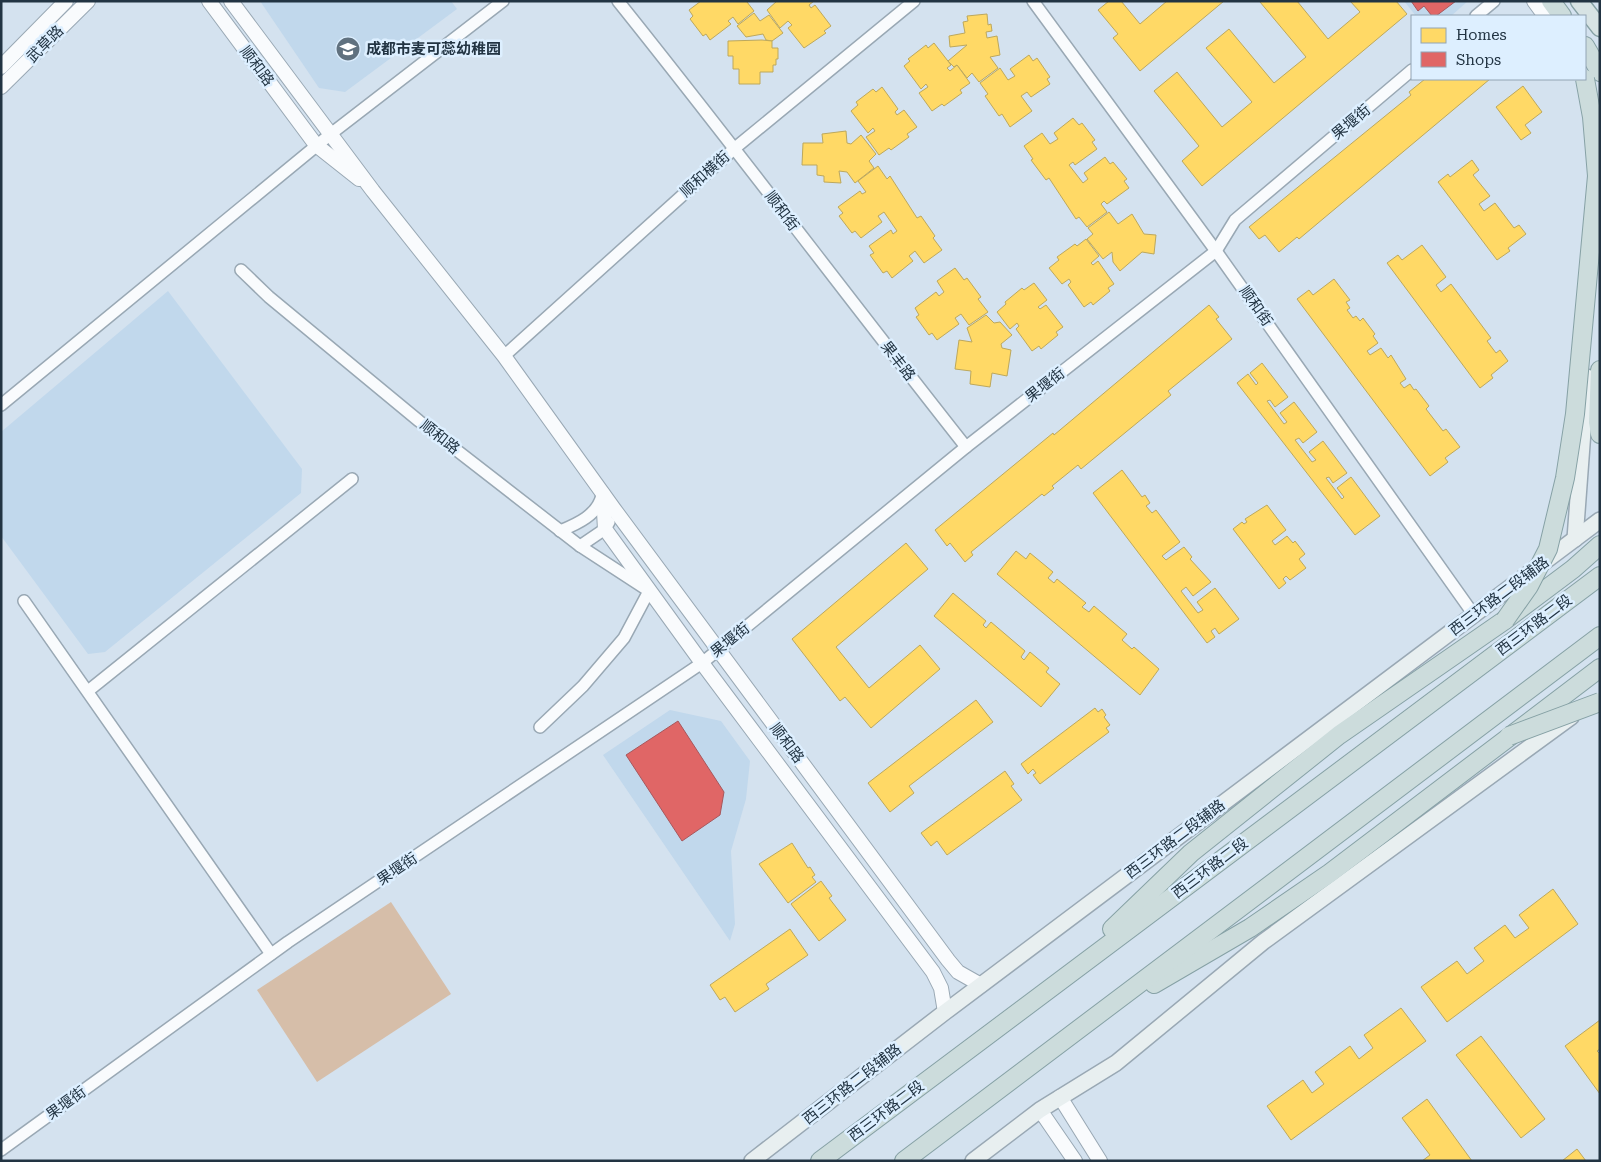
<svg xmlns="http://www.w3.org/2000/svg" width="1601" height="1162" viewBox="0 0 1601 1162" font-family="'Roboto Serif','Noto Sans SC',serif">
<rect width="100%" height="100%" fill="#d4e2ef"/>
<g fill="#c1d8ec">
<polygon points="260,1 451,1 457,9 345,92 319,88"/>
<polygon points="1404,1 1468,1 1451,16 1416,16"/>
<polygon points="168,291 302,469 301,493 105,652 88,654 1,536 1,432"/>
<polygon points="670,710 721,721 750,761 746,799 731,851 735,924 730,941 603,755"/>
</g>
<polygon fill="#d6bea9" points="391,902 451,994 317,1082 257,990"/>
<g fill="#ffd966" stroke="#bda85c">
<polygon points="701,1 749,1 747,2 754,11 738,24 733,17 728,21 731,24 710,40 706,34 703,36 690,19 693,16 689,10"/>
<polygon points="814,1 809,5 811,8 815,5 831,26 824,31 826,33 804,48 788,28 792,25 788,21 780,28 767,10 777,1"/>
<polygon points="1109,1 1121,1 1140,24 1167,1 1224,1 1140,71 1113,38 1118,34 1098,10"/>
<polygon points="1261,1 1297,1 1328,39 1360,12 1350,1 1396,1 1407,14 1202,186 1182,161 1199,146 1154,91 1177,72 1222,127 1252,102 1206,48 1229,29 1274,83 1306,57 1260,2"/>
<polygon points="754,13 760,21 769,15 783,33 772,41 766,40 763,34 746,37 737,26"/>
<polygon points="987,14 988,25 991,24 992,31 986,32 987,38 997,36 1000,55 990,57 998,68 979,82 972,73 967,78 957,65 954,67 948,61 967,45 950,47 949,36 965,33 963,22 968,21 967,16"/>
<polygon points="762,40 772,41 772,48 778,48 778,59 776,59 776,65 773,65 773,72 760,72 760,84 739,84 739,69 733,69 733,56 728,56 728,41"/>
<polygon points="934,43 951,65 947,68 950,71 957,65 970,83 960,90 962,93 944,106 942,104 932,111 919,93 928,87 926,84 921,89 904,66 910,61 908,59 926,45 928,48"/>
<polygon points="1029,55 1033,61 1037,58 1050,77 1047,79 1050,84 1031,97 1027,92 1021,96 1032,111 1010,127 1002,114 999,116 985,96 988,94 980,83 1000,68 1008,80 1015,76 1010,69"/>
<polygon points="1425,79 1490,79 1299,239 1297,237 1279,252 1265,235 1259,239 1249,227 1411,95 1409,92"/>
<polygon points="1523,86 1542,112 1525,125 1531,133 1521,140 1496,107"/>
<polygon points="882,87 898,109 895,112 897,115 904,110 917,127 907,134 909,137 891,150 889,148 879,155 866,137 875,131 873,128 868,133 851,111 858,105 856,102 873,89 876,92"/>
<polygon points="1073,118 1079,125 1082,123 1095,140 1092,142 1097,149 1075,165 1073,162 1069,165 1083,183 1088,179 1084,173 1105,157 1110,164 1113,162 1127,179 1124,181 1129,188 1107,204 1104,201 1101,204 1107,212 1087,227 1079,217 1076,219 1049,178 1046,180 1031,160 1033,159 1024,146 1042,133 1050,144 1058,139 1054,133"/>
<polygon points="846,131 847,143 851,144 861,135 876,154 869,161 874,168 855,183 847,172 839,171 841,183 824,182 824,176 817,175 817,165 802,165 803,143 823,143 822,134"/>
<polygon points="1472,160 1479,170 1473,175 1490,196 1479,204 1484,211 1495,203 1514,228 1519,225 1526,234 1508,248 1510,251 1497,260 1438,182 1448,174 1450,177"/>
<polygon points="878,166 887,179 890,176 917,218 921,216 935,236 933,238 942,250 924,263 915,251 909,256 913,261 892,278 887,271 883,273 870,255 874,253 869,246 891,230 893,234 897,231 884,212 878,216 882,222 861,238 855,231 852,233 839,216 843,213 838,207 860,191 862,194 866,192 858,181"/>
<polygon points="1109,212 1118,224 1132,214 1144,234 1156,235 1154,254 1142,252 1120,271 1113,262 1112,252 1103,259 1087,239 1093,234 1088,228"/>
<polygon points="1086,239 1099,256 1091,263 1093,265 1098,261 1114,284 1108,288 1110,291 1093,305 1091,302 1084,307 1068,285 1071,282 1069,279 1062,284 1049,268 1059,260 1057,257 1075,244 1077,246"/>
<polygon points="1422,245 1446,277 1436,285 1441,292 1451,284 1491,338 1487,341 1496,353 1500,350 1508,361 1491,375 1493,378 1480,388 1387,263 1398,255 1402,260"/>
<polygon points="955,268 964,280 967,278 981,297 978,299 988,312 969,325 961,314 955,318 959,324 937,340 932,333 929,335 916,317 919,315 915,308 936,292 939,296 944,292 937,281"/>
<polygon points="1334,279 1350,300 1346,302 1350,308 1347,310 1353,318 1356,316 1360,321 1363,318 1375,334 1373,336 1378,343 1367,351 1370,355 1381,348 1388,358 1391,355 1406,379 1400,383 1404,388 1410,384 1414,390 1416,389 1429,406 1426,409 1443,431 1446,429 1460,447 1445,458 1448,462 1430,476 1297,299 1309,290 1313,295"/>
<polygon points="1034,283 1047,300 1038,307 1040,309 1046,305 1063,327 1056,332 1058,335 1041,349 1039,346 1032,351 1016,329 1019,326 1017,323 1010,329 997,312 1006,304 1005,302 1022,288 1024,290"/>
<polygon points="1209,305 1219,317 1216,319 1232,339 1168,391 1171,395 1081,469 1078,465 1052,486 1054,488 1044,496 1042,494 971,552 973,555 965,562 950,543 947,546 935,530 1053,433 1054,435"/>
<polygon points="986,315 994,323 1000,322 1012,335 1001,344 1002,348 1011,350 1007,376 992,373 990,387 970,384 971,371 955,369 959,340 972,342 967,328"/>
<polygon points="1262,363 1288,397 1275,407 1270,400 1267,401 1284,424 1287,422 1280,413 1294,402 1317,432 1303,443 1299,438 1295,440 1312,462 1316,460 1309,452 1323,441 1347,473 1333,483 1329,477 1326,478 1342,499 1344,497 1337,488 1351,477 1380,516 1355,535 1237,383 1248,374 1256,385 1258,383 1250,373"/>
<polygon points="1122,470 1142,497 1145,495 1150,503 1146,506 1152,513 1156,510 1180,542 1162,556 1166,560 1184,547 1192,557 1190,559 1211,582 1193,596 1186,587 1181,591 1198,613 1203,610 1197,602 1215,588 1239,619 1219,634 1215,628 1211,631 1215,637 1207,643 1093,493"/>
<polygon points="1267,505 1286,530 1272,541 1275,545 1287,536 1293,543 1295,541 1305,554 1299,559 1306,568 1290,580 1286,576 1283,579 1286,583 1279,589 1233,529 1242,522 1244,524 1247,522 1245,519"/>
<polygon points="906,543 928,569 836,647 869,688 920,645 940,669 871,728 845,697 840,701 792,639"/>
<polygon points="1016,551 1026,559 1030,553 1053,572 1048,578 1054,583 1057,579 1086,603 1082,607 1089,612 1094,606 1127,634 1122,640 1132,649 1134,647 1159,669 1140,695 997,574"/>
<polygon points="953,593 986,621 983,625 986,628 991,622 1025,651 1021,657 1024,660 1030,652 1049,668 1046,672 1060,684 1041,707 934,616"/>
<polygon points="976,700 993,722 909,786 914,793 890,812 868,783"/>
<polygon points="1095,708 1098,712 1102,709 1106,715 1104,717 1110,725 1106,728 1109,732 1040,784 1033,775 1036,773 1033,769 1028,774 1021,764"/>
<polygon points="1005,771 1014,784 1011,786 1022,800 947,855 937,841 931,846 921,833"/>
<polygon points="792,843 808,868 810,867 815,875 812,877 816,882 788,903 759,864"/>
<polygon points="821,881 832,896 829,898 846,920 819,941 791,904"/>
<polygon points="1553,889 1578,924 1447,1022 1421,987 1457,961 1467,974 1484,961 1474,948 1505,925 1515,938 1529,928 1519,915"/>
<polygon points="790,929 808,955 766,984 769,989 735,1012 725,997 720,1000 710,985"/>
<polygon points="1401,1008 1426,1041 1291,1140 1267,1106 1303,1080 1312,1093 1324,1084 1315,1072 1350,1046 1359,1059 1373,1048 1364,1035"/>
<polygon points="1600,1020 1600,1049 1597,1051 1600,1054 1600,1094 1565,1046"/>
<polygon points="1481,1036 1545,1119 1521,1138 1456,1055"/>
<polygon points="1427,1099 1472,1161 1422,1161 1430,1155 1402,1118"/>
<polygon points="1577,1149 1586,1161 1562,1161"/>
</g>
<g fill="#e06666" stroke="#a7575c">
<polygon points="1411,1 1456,1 1436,16 1432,16 1424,6 1418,11"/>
<polygon points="678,721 724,792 720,815 682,841 626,755"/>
</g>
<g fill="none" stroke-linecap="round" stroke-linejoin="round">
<defs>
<g id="minor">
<path d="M618 1C736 148 849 299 966 447"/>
<polyline points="1033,1 1216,251 1474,615"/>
<polyline points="1476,16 1494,1"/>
<polyline points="241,270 269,297 419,421 580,546 649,591 624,638 583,686 540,727"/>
<polyline points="504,356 735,148 914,1"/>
<polyline points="1,405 332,133 503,1"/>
<path d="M560 531C577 524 598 515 602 495"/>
<polyline points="580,546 605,529 609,522"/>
<polyline points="24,601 271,954"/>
<polyline points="88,691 352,479"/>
<polyline points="1,1150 288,942 702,663 966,447 1216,251 1235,220 1412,70"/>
</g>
<g id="tertiary">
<polyline points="209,1 316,145 359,179"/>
<polyline points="231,1 373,191 504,356 614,509 948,960 958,972 981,985"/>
<polyline points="1534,1 1545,16"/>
<polyline points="1,67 66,1"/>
<polyline points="1,87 88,1"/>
<polyline points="603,494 605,529 702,663 933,972 941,988 945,1012"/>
<polyline points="1060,1097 1100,1161"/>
<polyline points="1040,1110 1075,1161"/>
</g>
<g id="secondary">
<polyline points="1575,539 1587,377"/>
<polyline points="752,1161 945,1012 1600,520"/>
<polyline points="973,1161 1040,1110 1116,1063 1263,942 1571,717"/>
</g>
<polyline id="primary" points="1579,1 1600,28"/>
<g id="trunk">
<polyline points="1551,1 1562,16"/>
<polyline points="1585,46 1600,72"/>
<polyline points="1600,370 1598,422 1600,434"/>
<polyline points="1112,929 1191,853 1339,735 1505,620 1573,569 1600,545"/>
<polyline points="1154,984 1250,928 1330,873 1600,668"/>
<polyline points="820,1161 1600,576"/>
<polyline points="904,1161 1600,636"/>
</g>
</defs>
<use href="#minor" stroke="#99a8b4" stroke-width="14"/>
<use href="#tertiary" stroke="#99a8b4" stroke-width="16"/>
<use href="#secondary" stroke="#99a8b4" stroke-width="18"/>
<use href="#primary" stroke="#86a1a5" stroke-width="19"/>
<use href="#trunk" stroke="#86a1a5" stroke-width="20"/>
<use href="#minor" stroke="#f9fbfd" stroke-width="11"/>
<use href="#tertiary" stroke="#f9fbfd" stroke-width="14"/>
<use href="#secondary" stroke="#e8eff0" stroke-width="15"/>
<use href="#primary" stroke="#d7e3e4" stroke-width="16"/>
<use href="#trunk" stroke="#ccdcdc" stroke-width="18"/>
<defs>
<g id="trunk-bridge">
<polyline points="1505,620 1529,586 1548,549 1565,478 1575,414 1597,176 1592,117 1585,79"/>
<polyline points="1509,736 1600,702"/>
</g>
</defs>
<use href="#trunk-bridge" stroke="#86a1a5" stroke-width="20" stroke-linecap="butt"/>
<use href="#trunk-bridge" stroke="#ccdcdc" stroke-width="18"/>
</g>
<defs>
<symbol id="school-disc" viewBox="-11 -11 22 22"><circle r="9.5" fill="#60717f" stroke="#ddefff"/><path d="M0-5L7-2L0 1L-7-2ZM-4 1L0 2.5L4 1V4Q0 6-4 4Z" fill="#fff"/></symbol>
</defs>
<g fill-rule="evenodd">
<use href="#school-disc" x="334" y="35" width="28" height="28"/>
</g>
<g text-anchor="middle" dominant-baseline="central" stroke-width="5" stroke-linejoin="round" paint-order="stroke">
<g font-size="15" fill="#223443" stroke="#ddefff">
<text transform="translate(45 44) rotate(-45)">武草路</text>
<text transform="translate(257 66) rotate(53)">顺和路</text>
<text transform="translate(1351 122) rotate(-40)">果堰街</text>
<text transform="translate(705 174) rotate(-42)">顺和横街</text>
<text transform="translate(782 211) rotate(53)">顺和街</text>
<text transform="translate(1256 306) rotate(55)">顺和街</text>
<text transform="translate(898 361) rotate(52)">果丰路</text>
<text transform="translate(1045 385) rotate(-38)">果堰街</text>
<text transform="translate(440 437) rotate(38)">顺和路</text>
<text transform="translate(1499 596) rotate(-37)">西三环路二段辅路</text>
<text transform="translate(1534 625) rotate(-37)">西三环路二段</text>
<text transform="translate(730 640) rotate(-39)">果堰街</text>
<text transform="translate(787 743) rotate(53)">顺和路</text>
<text transform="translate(1175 839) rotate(-37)">西三环路二段辅路</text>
<text transform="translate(1210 868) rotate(-37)">西三环路二段</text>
<text transform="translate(397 869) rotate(-34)">果堰街</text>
<text transform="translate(852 1084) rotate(-38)">西三环路二段辅路</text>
<text transform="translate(66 1103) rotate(-36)">果堰街</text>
<text transform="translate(886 1111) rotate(-37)">西三环路二段</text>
</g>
<g font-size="15" font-weight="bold" fill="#223443" stroke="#ddefff" text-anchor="start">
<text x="366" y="49">成都市麦可蕊幼稚园</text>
</g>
</g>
<rect width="1601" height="1162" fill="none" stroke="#223443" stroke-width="5"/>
<rect x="1411" y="15" width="175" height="65" fill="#ddefff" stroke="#92a4b4"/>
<rect x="1421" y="28" width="25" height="15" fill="#ffd966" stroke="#92a4b4"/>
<text x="1456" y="40" font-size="15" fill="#223443">Homes</text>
<rect x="1421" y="52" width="25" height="15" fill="#e06666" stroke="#92a4b4"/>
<text x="1456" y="65" font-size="15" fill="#223443">Shops</text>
</svg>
